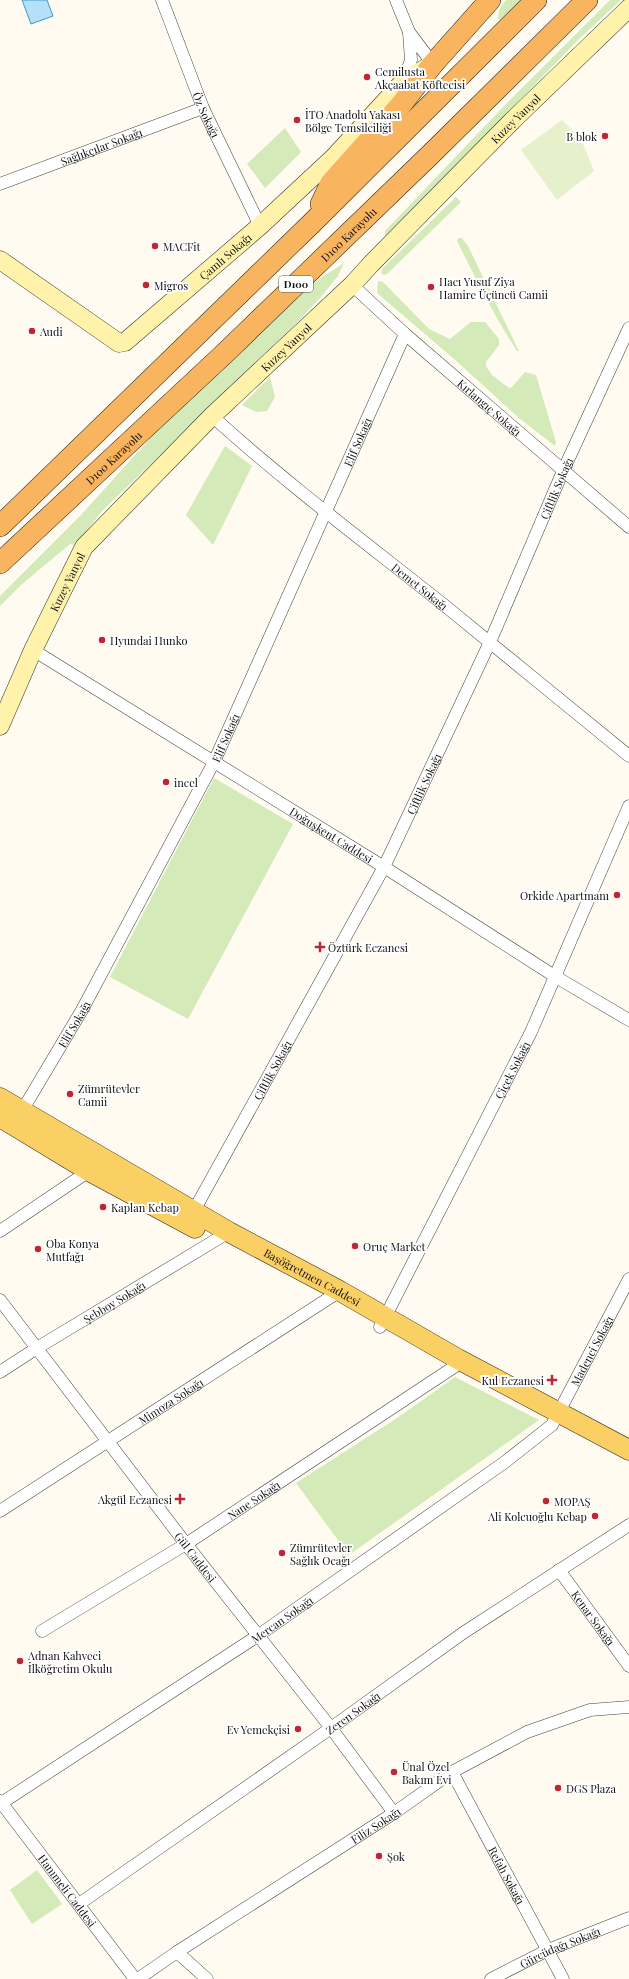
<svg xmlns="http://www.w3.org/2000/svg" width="629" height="1979" viewBox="0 0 629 1979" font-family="'Playfair Display',serif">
<rect width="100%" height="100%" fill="#fffbf0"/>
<g fill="#d4eab9">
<path d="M506 0H521L500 20 498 19C498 11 501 6 506 0Z"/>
<polygon points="610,0 621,0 579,39 385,239 385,231 505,105"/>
<polygon points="285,128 301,152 265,188 247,164"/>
<polygon points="456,197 461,202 387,274 384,275 381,273 382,269"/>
<path d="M458 238H462L468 246 519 351H517C494 316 476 279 457 241Z"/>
<polygon points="344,263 338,276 320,298 286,334 103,510 75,545 70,544 21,585 0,606 0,596 81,515 155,433 316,281"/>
<polygon points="378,281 383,282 429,329 450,339 471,322 485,322 499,339 499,345 486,362 486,366 492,375 509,388 512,387 525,372 536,375 556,442 555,446 519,418 453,358 377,293"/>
<polygon points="270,377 275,397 267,411 256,412 242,405"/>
<polygon points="225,446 252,466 213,545 186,515"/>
<polygon points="214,778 293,824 188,1019 110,977"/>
<polygon points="455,1377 539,1420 349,1555 296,1483 397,1418"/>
<polygon points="37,1870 62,1904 32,1924 10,1890"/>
</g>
<polygon fill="#e6f1cb" points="562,120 581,139 594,171 557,200 521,150"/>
<polygon fill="#b4e1f7" stroke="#3a9acf" points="22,0 47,0 53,16 31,24"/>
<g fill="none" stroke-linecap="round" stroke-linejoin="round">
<defs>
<g id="minor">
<path id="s1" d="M162 0 203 108 260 226"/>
<polyline points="396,0 409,32"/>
<polyline points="403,82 411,60 409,32 433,64"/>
<path id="s2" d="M0 184 203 108"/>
<path id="s3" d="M352 285 405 334 629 527"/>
<path id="s4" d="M212 416C286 483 366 543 444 605 506 655 567 706 629 756"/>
<path id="s5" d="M33 650 384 867 556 977 629 1020"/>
<path id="s6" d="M19 1116 82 1010 214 762 405 334"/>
<path id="s7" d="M191 1216 384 867 490 642 563 471 629 328"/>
<polyline points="0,1231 89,1171"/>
<path id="s8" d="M0 1300 186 1544 331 1728 394 1813"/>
<path id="s9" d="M380 1327 531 1032 629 806"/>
<path id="s10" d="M0 1372 37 1348 229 1232"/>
<path id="s11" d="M0 1511 340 1291"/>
<path id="s12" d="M559 1570 629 1666"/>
<path id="s13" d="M42 1631 186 1544 454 1367 458 1359"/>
<path id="s14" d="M452 1772 563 1979"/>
<path id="s15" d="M0 1801 135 1979"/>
<path id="s16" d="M0 1804 259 1635 505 1462 552 1425 629 1279"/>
<path id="s17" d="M79 1904 331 1728 463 1633 629 1525"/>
<polyline points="177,1952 207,1979"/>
<path id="s18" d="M138 1979 177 1952 394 1813 452 1772 527 1732 590 1710 629 1707"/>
<path id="s19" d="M491 1979 548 1950 629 1918"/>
</g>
<g id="secondary">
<path id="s20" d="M0 260 119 343 125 342 260 226 334 157 403 82 429 66"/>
<path id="s21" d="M0 726 33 650 84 547 212 416 352 285 371 264 512 121 629 8"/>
</g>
<g id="primary">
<path id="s22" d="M0 1098 229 1232 340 1291 458 1359 629 1450"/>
<polyline points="0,1117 89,1171 195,1228"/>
</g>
<g id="trunk">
<polyline points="321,204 331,183 400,106 433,64 490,0"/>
<polyline points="0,526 312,223 536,0"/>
<path id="s23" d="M0 563 224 354 431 154 587 0"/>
</g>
</defs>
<use href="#minor" stroke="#414141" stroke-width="13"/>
<use href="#secondary" stroke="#303030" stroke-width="19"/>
<use href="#primary" stroke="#1f1f1f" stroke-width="21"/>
<use href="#trunk" stroke="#1f1f1f" stroke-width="22"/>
<use href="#minor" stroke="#fff" stroke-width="12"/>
<use href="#secondary" stroke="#fff2ab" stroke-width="18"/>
<use href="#primary" stroke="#fad065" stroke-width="20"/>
<use href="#trunk" stroke="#f8b45e" stroke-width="21"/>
</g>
<g fill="#c12432" stroke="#fff" stroke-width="1.5">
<circle cx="367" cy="77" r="4"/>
<circle cx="297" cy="120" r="4"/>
<circle cx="605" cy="136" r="4"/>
<circle cx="155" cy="246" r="4"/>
<circle cx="146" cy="285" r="4"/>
<circle cx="431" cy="287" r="4"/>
<circle cx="32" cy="331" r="4"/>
<circle cx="102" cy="640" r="4"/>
<circle cx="166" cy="782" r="4"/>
<circle cx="617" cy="895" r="4"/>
<path d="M318 941h4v4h4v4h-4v4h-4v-4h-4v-4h4z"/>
<circle cx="70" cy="1094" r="4"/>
<circle cx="103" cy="1207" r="4"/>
<circle cx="355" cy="1246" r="4"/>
<circle cx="38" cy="1249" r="4"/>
<path d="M550 1374h4v4h4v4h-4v4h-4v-4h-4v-4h4z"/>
<path d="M178 1493h4v4h4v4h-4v4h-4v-4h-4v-4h4z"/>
<circle cx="546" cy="1501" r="4"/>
<circle cx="595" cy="1516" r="4"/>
<circle cx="282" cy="1553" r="4"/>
<circle cx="20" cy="1661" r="4"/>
<circle cx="298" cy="1729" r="4"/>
<circle cx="394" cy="1772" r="4"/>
<circle cx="558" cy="1788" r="4"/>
<circle cx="379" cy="1856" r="4"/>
</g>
<g text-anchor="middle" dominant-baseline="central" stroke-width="4" stroke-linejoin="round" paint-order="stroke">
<rect fill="#fff" stroke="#565656" stroke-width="1" x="279" y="276" width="34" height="16" rx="3"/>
<g font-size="10" font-weight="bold" fill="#0e0e0e">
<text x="296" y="284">D100</text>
</g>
<g font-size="11" fill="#0e0e0e" stroke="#fff" text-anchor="start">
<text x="375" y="71">Cemilusta<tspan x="375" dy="13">Akçaabat Köftecisi</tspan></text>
<text x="305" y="114">İTO Anadolu Yakası<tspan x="305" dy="13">Bölge Temsilciliği</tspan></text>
<text x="597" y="136" text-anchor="end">B blok</text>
<text x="163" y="246">MACFit</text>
<text x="439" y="281">Hacı Yusuf Ziya<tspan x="439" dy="13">Hamire Üçüncü Camii</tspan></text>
<text x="154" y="285">Migros</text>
<text x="40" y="331">Audi</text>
<text x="110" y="640">Hyundai Hunko</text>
<text x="174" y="782">incel</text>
<text x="609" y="895" text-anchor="end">Orkide Apartmanı</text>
<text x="328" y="947">Öztürk Eczanesi</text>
<text x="78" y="1088">Zümrütevler<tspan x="78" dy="13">Camii</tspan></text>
<text x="111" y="1207">Kaplan Kebap</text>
<text x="46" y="1243">Oba Konya<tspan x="46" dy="13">Mutfağı</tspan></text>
<text x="363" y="1246">Oruç Market</text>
<text x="544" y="1380" text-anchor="end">Kul Eczanesi</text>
<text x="172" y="1499" text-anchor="end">Akgül Eczanesi</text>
<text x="554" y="1501">MOPAŞ</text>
<text x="587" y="1516" text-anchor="end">Ali Kolcuoğlu Kebap</text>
<text x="290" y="1547">Zümrütevler<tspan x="290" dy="13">Sağlık Ocağı</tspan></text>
<text x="28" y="1655">Adnan Kahveci<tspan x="28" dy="13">İlköğretim Okulu</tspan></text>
<text x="290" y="1729" text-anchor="end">Ev Yemekçisi</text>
<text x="402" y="1766">Ünal Özel<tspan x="402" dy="13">Bakım Evi</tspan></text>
<text x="566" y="1788">DGS Plaza</text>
<text x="387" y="1856">Şok</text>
</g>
<g font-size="11" fill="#0e0e0e" stroke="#fff">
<text stroke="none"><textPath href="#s1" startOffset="123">Öz Sokağı</textPath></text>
<text stroke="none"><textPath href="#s21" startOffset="806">Kuzey Yanyol</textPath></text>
<text stroke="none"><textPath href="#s2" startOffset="108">Sağlıkçılar Sokağı</textPath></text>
<text stroke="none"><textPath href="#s23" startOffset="479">D100 Karayolu</textPath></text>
<text stroke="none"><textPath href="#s20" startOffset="283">Çamlı Sokağı</textPath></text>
<text stroke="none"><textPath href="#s21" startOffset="482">Kuzey Yanyol</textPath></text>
<text stroke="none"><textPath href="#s3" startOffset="184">Kırlangıç Sokağı</textPath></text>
<text stroke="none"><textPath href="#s6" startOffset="755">Elif Sokağı</textPath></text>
<text stroke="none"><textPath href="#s23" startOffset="155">D100 Karayolu</textPath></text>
<text stroke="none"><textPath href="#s7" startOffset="815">Çiftlik Sokağı</textPath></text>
<text stroke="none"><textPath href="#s21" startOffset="159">Kuzey Yanyol</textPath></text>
<text stroke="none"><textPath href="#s4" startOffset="269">Demet Sokağı</textPath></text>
<text stroke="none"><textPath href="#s6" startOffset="431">Elif Sokağı</textPath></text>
<text stroke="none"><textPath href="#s7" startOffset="491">Çiftlik Sokağı</textPath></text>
<text stroke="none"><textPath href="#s5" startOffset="351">Doğuşkent Caddesi</textPath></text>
<text stroke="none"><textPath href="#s6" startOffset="107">Elif Sokağı</textPath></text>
<text stroke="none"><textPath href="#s7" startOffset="167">Çiftlik Sokağı</textPath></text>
<text stroke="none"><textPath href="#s9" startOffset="289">Çiçek Sokağı</textPath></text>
<text stroke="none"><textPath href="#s22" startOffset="360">Başöğretmen Caddesi</textPath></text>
<text stroke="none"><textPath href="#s10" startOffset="134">Şebboy Sokağı</textPath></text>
<text stroke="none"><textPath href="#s16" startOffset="754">Madenci Sokağı</textPath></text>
<text stroke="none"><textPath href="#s11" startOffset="203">Mimoza Sokağı</textPath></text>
<text stroke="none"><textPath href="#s13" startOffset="249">Nane Sokağı</textPath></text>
<text stroke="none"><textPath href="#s8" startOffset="323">Gül Caddesi</textPath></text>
<text stroke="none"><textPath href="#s12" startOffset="59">Kenar Sokağı</textPath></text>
<text stroke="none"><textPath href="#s16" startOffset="337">Mercan Sokağı</textPath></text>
<text stroke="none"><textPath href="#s17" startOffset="334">Zeren Sokağı</textPath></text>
<text stroke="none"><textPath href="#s18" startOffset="283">Filiz Sokağı</textPath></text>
<text stroke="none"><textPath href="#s14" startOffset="117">Refah Sokağı</textPath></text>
<text stroke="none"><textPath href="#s15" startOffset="112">Hanımeli Caddesi</textPath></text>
<text stroke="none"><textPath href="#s19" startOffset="76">Gürcüdağı Sokağı</textPath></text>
</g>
</g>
</svg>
